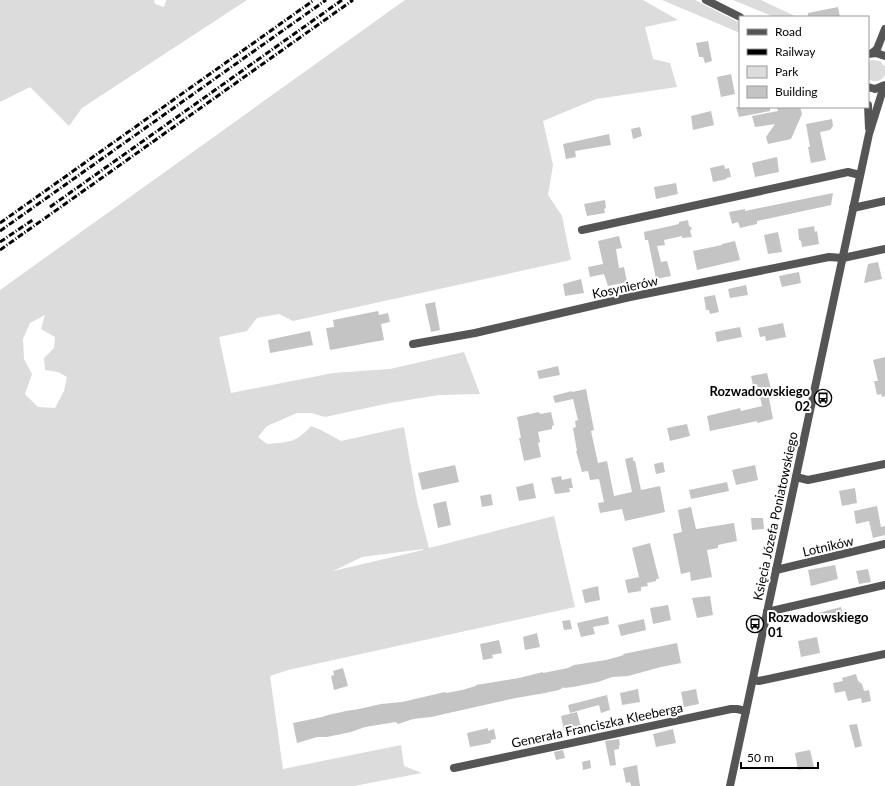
<svg xmlns="http://www.w3.org/2000/svg" width="885" height="786" viewBox="0 0 885 786" font-family="Lato,sans-serif">
<rect width="100%" height="100%" fill="#fff"/>
<g fill="#dcdcdc" fill-rule="evenodd">
<polygon points="0,0 154,0 155,4 164,7 166,0 247,0 82,108 69,126 30,87 0,102"/>
<path d="M405 0H643L678 20 645 27 653 59 670 63 677 87 596 99 543 121 553 165 548 195 562 216 571 260 293 321 279 314 257 318 247 331 219 337 231 393 333 373 390 369 464 352 480 394 439 395 390 403 325 417 311 413H297L267 426 258 437 267 444C289 442 296 443 311 426L321 430 341 441 404 427 417 501 429 548 554 516 575 607 288 670 270 676 283 769 401 745 404 766 422 773 354 786H0V290ZM45 315 41 329 55 337 54 348 44 358 45 370 58 372 67 377 64 391 55 408 38 407 25 394 32 374 24 359 23 339 30 323ZM423 549V550L333 571 362 557Z"/>
<polygon points="662,0 695,0 740,23 740,33"/>
<polygon points="733,0 761,0 797,17 774,17"/>
<path d="M872 60 880 61 885 67V75C881 82 875 83 868 79V62Z"/>
</g>
<g fill="#c4c4c4">
<polygon points="838,7 840,17 808,17 808,13"/>
<polygon points="708,41 712,61 705,63 703,57 699,57 696,43"/>
<polygon points="731,74 735,94 721,97 717,77"/>
<polygon points="736,107 770,107 770,111 739,117"/>
<polygon points="777,107 800,107 802,114 791,139 768,144 766,137 775,124 755,127 752,116 778,111"/>
<polygon points="711,111 714,125 693,130 691,116"/>
<polygon points="832,119 833,126 830,130 820,132 826,160 811,163 808,147 810,147 806,124"/>
<polygon points="640,127 642,136 633,139 631,129"/>
<polygon points="609,134 611,145 575,151 576,157 566,159 563,144"/>
<polygon points="777,157 779,172 755,177 752,163"/>
<polygon points="724,165 725,169 729,168 731,177 726,178 727,179 713,182 710,168"/>
<polygon points="676,183 678,194 656,199 654,187"/>
<polygon points="833,193 831,205 757,221 757,224 740,228 738,222 732,224 729,212 745,209 745,211"/>
<polygon points="605,200 606,208 604,209 605,213 587,216 584,204"/>
<polygon points="688,220 689,226 692,228 690,231 692,237 682,238 682,236 664,240 665,245 657,246 661,262 667,261 671,276 656,279 648,240 645,240 644,232 679,224 679,222"/>
<polygon points="814,226 815,232 817,231 819,244 802,247 801,241 799,240 798,229"/>
<polygon points="778,232 782,252 768,254 764,235"/>
<polygon points="619,236 622,248 616,249 619,268 624,267 627,282 608,286 604,274 590,277 588,267 603,264 598,241"/>
<polygon points="735,241 740,260 697,270 693,251 722,245 722,244"/>
<polygon points="878,262 882,279 864,283 868,264"/>
<polygon points="799,272 801,283 782,287 779,276"/>
<polygon points="581,279 584,293 565,296 563,284"/>
<polygon points="746,285 748,295 730,298 728,289"/>
<polygon points="715,295 719,312 710,314 709,310 706,310 704,297"/>
<polygon points="435,302 440,330 431,332 425,304"/>
<polygon points="378,311 379,315 388,313 390,322 381,324 384,340 330,350 326,328 334,327 333,320"/>
<polygon points="783,323 786,337 766,341 765,336 760,337 758,328"/>
<polygon points="740,327 742,337 717,342 715,332"/>
<polygon points="310,331 313,345 270,353 268,340"/>
<polygon points="885,357 885,396 882,397 881,394 877,395 874,381 878,381 873,360"/>
<polygon points="558,366 560,375 539,379 537,371"/>
<polygon points="767,373 772,392 768,393 773,419 757,423 757,421 710,431 707,416 740,408 741,411 762,406 757,384 753,385 751,376"/>
<polygon points="586,389 594,430 591,431 598,463 607,461 614,496 632,492 625,459 633,457 633,461 635,461 641,490 660,486 665,512 625,521 622,509 600,513 598,503 604,502 599,479 590,480 588,471 582,472 576,451 577,451 573,428 576,427 575,421 578,420 573,399 555,403 553,396 572,391 572,392"/>
<polygon points="539,412 540,414 551,412 554,425 552,426 552,429 538,432 540,442 538,443 541,457 524,461 519,438 521,438 517,417"/>
<polygon points="687,424 690,436 670,441 667,428"/>
<polygon points="663,462 665,472 656,474 654,464"/>
<polygon points="455,465 459,482 422,490 418,473"/>
<polygon points="755,465 758,480 736,485 732,470"/>
<polygon points="561,476 562,480 571,478 573,488 569,488 570,492 555,494 551,478"/>
<polygon points="727,482 729,491 691,499 689,490"/>
<polygon points="533,483 536,498 519,501 516,487"/>
<polygon points="855,488 857,503 842,506 839,491"/>
<polygon points="491,494 493,505 482,507 480,496"/>
<polygon points="446,501 451,525 438,528 433,504"/>
<polygon points="877,506 881,527 885,526 885,535 873,538 869,521 856,524 854,511"/>
<polygon points="691,507 696,529 734,523 737,541 718,545 718,548 707,550 712,577 691,581 690,572 681,574 673,534 682,532 678,510"/>
<polygon points="751,518 763,518 764,529 752,530"/>
<polygon points="650,543 659,579 656,579 656,581 647,583 648,586 641,587 641,591 628,593 625,580 639,577 632,548"/>
<polygon points="835,565 838,579 811,586 808,570"/>
<polygon points="868,569 871,582 859,584 856,571"/>
<polygon points="598,586 600,600 585,603 582,590"/>
<polygon points="710,596 713,615 697,618 692,598"/>
<polygon points="668,605 671,620 653,624 650,608"/>
<polygon points="841,607 844,618 819,621 818,613"/>
<polygon points="608,616 609,624 593,627 595,634 581,637 577,623"/>
<polygon points="644,619 646,630 621,636 618,625"/>
<polygon points="570,620 572,629 564,630 562,621"/>
<polygon points="537,633 540,647 525,650 523,637"/>
<polygon points="817,637 820,653 801,657 798,641"/>
<polygon points="499,640 502,653 492,655 493,658 483,660 480,644"/>
<polygon points="677,643 681,663 661,667 628,676 612,677 598,682 573,687 564,688 564,687 559,690 545,693 516,698 431,717 413,719 398,724 396,722 365,727 351,732 327,737 317,737 297,743 293,723 322,717 328,715 346,711 359,709 381,704 402,702 445,692 446,693 462,690 476,686 476,685 519,678 543,672 543,673 568,668 574,665 606,660 624,655 623,654"/>
<polygon points="343,668 348,686 334,690 331,676 334,675 333,671"/>
<polygon points="856,674 858,681 862,684 864,691 869,690 871,701 862,703 861,698 848,701 845,691 835,693 833,683 843,681 842,678"/>
<polygon points="638,689 640,702 622,705 620,693"/>
<polygon points="696,689 699,704 684,707 681,692"/>
<polygon points="607,695 610,710 601,713 599,705 570,713 568,705"/>
<polygon points="577,712 581,727 564,731 561,716"/>
<polygon points="857,724 862,746 855,748 849,725"/>
<polygon points="488,728 488,731 494,729 496,739 491,740 491,743 470,747 467,733"/>
<polygon points="673,729 676,743 656,747 653,734"/>
<polygon points="619,739 620,745 619,745 619,749 614,750 616,765 610,766 605,741"/>
<polygon points="563,750 565,758 556,760 554,752"/>
<polygon points="810,750 814,767 798,770 795,753"/>
<polygon points="590,760 591,768 583,770 582,762"/>
<polygon points="637,765 640,786 631,786 630,782 626,783 623,768"/>
</g>
<g fill="none" stroke-linecap="round" stroke-linejoin="round">
<g stroke="#555" stroke-width="8">
<polyline points="872,53 877,49 885,29"/>
<polyline points="853,208 885,201"/>
<polyline points="582,230 848,172 860,175"/>
<polyline points="413,344 475,333 630,297 829,257 843,258 885,249"/>
<polyline points="796,477 808,480 885,464"/>
<polyline points="776,570 885,544"/>
<polyline points="767,612 885,585"/>
<polyline points="753,680 759,681 885,654"/>
<polyline points="454,768 731,709 737,709 746,711"/>
</g>
<g stroke="#555" stroke-width="8">
<polyline points="706,0 740,17"/>
<polyline points="868,54 876,53 885,56"/>
<polyline points="868,87 875,89 885,85"/>
<polyline points="868,105 869,128"/>
<polyline points="730,786 869,134 884,86"/>
</g>
<g stroke="#000" stroke-width="3" stroke-dasharray="6 2 1 2" stroke-linecap="butt">
<polyline points="50,207 342,0"/>
<polyline points="0,223 314,0"/>
<polyline points="0,231 326,0"/>
<polyline points="0,242 34,219"/>
<polyline points="0,250 353,0"/>
</g>
</g>
<defs>
<symbol id="bus-ring" viewBox="-11 -11 22 22"><circle r="9.5" fill="#fff" stroke="#000" stroke-width="1.5"/><path d="M-5-6H5V4H4V6H2V4H-2V6H-4V4H-5ZM-3.5-4V0h7V-4ZM-3.5 1.2v1.5H-2V1.2ZM2 1.2v1.5H3.5V1.2Z" fill="#000"/></symbol>
</defs>
<g fill-rule="evenodd">
<use href="#bus-ring" x="813" y="388" width="20" height="20"/>
<use href="#bus-ring" x="745" y="614" width="20" height="20"/>
</g>
<g text-anchor="middle" dominant-baseline="central" stroke-width="4" stroke-linejoin="round" paint-order="stroke">
<g font-size="13" fill="#000" stroke="#fff">
<text transform="translate(625 287) rotate(-12)">Kosynierów</text>
<text transform="translate(775 516) rotate(-78)">Księcia Józefa Poniatowskiego</text>
<text transform="translate(828 546) rotate(-13)">Lotników</text>
<text transform="translate(597 725) rotate(-12)">Generała Franciszka Kleeberga</text>
</g>
<g font-size="13" font-weight="bold" fill="#000" stroke="#fff" text-anchor="end">
<text x="810" y="391">Rozwadowskiego<tspan x="810" dy="15">02</tspan></text>
<text x="768" y="617" text-anchor="start">Rozwadowskiego<tspan x="768" dy="15">01</tspan></text>
</g>
</g>
<rect x="739" y="16" width="130" height="92" fill="#ffffff" stroke="#999999"/>
<rect x="747" y="29" width="20" height="6" fill="#555555" stroke="#999999"/>
<text x="775" y="36" font-size="12" fill="#000000">Road</text>
<rect x="747" y="49" width="20" height="6" fill="#000000" stroke="#999999"/>
<text x="775" y="56" font-size="12" fill="#000000">Railway</text>
<rect x="747" y="66" width="20" height="12" fill="#dcdcdc" stroke="#999999"/>
<text x="775" y="76" font-size="12" fill="#000000">Park</text>
<rect x="747" y="86" width="20" height="12" fill="#c4c4c4" stroke="#999999"/>
<text x="775" y="96" font-size="12" fill="#000000">Building</text>
<path d="M741 762v6h77v-6" fill="none" stroke="#000000" stroke-width="2"/>
<text x="747" y="762" font-size="12" fill="#000000" stroke="#ffffff" stroke-width="3" paint-order="stroke">50 m</text>
</svg>
